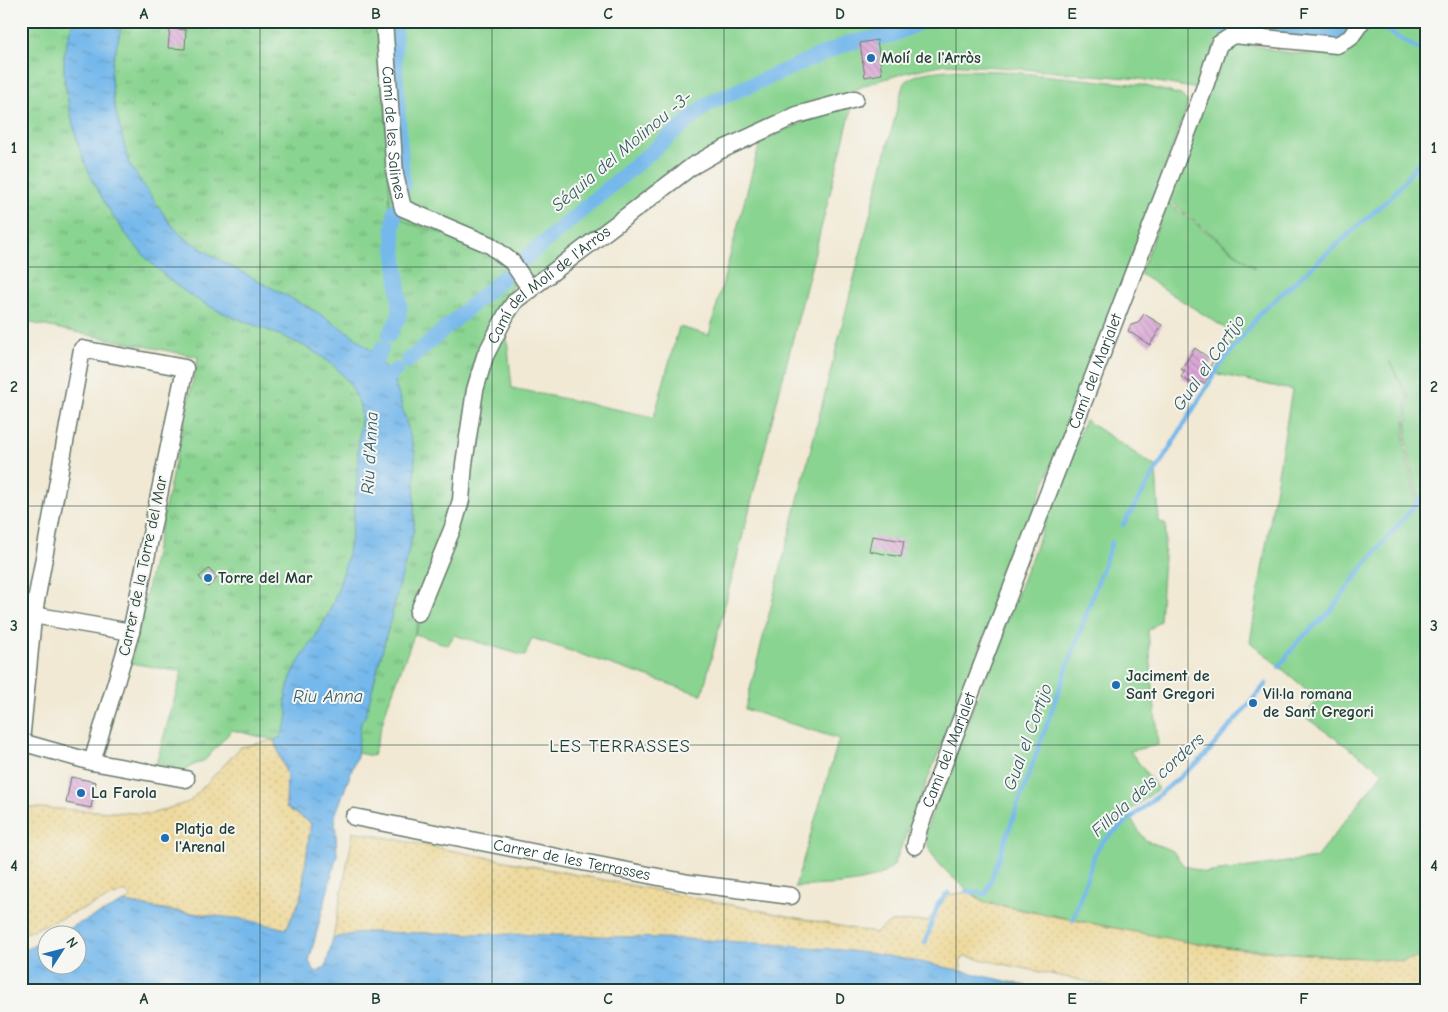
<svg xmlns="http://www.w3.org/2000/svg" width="1448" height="1012" viewBox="0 0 1448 1012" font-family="'Comic Neue',sans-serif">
<defs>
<pattern id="sand-dots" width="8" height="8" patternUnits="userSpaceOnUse" patternTransform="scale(1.25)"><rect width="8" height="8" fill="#eeda9e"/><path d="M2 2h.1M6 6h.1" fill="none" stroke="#ccbc89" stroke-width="1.8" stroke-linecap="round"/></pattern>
<pattern id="park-tufts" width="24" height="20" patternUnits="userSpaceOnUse" patternTransform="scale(1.25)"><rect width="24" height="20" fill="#8ad491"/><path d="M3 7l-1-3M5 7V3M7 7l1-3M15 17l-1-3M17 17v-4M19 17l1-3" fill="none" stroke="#70ad77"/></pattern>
<pattern id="water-ripples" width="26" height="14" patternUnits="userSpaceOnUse" patternTransform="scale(1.25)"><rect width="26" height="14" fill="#75b8eb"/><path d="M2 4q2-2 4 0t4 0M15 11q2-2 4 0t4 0" fill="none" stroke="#5f97bf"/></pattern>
<pattern id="building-back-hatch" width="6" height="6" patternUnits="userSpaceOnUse" patternTransform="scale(1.25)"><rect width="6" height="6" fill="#dca8d7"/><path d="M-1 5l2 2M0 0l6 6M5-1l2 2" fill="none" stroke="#b28aaf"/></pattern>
</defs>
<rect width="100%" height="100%" fill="#f6f6f2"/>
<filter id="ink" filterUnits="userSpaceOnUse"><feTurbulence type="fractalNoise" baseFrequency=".02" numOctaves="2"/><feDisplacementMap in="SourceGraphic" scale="10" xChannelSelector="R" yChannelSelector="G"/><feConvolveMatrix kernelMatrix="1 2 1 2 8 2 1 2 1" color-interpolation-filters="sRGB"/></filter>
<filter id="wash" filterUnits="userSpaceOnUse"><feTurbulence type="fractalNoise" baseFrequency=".0096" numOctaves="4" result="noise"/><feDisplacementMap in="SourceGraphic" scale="20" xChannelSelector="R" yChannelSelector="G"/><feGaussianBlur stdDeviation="1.12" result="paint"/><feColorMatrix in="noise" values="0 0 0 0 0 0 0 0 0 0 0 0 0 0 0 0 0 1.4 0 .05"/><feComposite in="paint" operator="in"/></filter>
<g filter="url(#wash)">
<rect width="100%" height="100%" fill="#f1e9d4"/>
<g fill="#8ad491" stroke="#548862">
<polygon points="346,21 1360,21 1336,44 1232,33 1198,89 1140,79 999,67 945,64 908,72 868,84 717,150 519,294 512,284 323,267"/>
<path d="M1370 21H1427V549L1406 440 1409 396 1389 361 1407 396 1404 441 1427 560V956L1402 961 1248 949 1192 943 985 902C967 890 927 861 926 837 926 827 933 812 936 803L1085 420 1156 467 1159 521 1166 525 1160 621 1148 631 1158 745 1130 751 1158 789 1127 813 1145 840 1173 851 1183 865 1205 873 1316 858 1383 772 1305 717 1318 699 1250 642 1292 390 1213 373 1236 335 1140 274 1167 202 1255 268 1166 198 1224 51C1241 38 1265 49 1284 52 1304 54 1324 55 1343 56L1348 53Z"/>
<path d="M947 70 1001 71 1142 85 1181 95 1187 101 1186 110 1109 320 894 865C873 887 825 884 795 887L839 739 745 709 903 85C913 72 931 72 947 70Z"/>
<polygon points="854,99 702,695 532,638 525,656 454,635 448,645 415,634 434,584 477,390 506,328 512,388 654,417 679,327 709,335 760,142"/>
</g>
<g fill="url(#sand-dots)" stroke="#868c69">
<path d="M274 740 287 775 286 807 311 823 301 898 286 929C233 916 178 913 125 902L131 897 125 891 21 935V807L151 814 189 802 241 747Z"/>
<polygon points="352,831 875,933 891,922 928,921 948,895 969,892 985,903 1192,943 1247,950 1402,961 1427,956 1427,991 1131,991 965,956 960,961 962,973 851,951 747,943 586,936 366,932 333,938 353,834"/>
</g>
<path fill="url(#park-tufts)" stroke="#548862" d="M21 21H381L390 205 401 218 410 224C436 232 514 250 512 284L455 488 450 518 429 576 416 630 387 707 373 756 280 739 274 740 232 730 205 760 183 770 156 764 182 672 131 663 198 357 21 321Z"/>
<path fill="url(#water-ripples)" stroke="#4a7a90" d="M74 21H123L112 64 111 77 114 104 129 164 169 222 182 236 221 261 315 311 351 334 372 351 395 382 415 453 414 530 365 717 361 721 357 756 335 816 337 855 309 961 314 972H318L326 966 333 938 366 932C527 935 689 934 850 951 917 958 984 977 1050 991H21V952L47 939 48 964H78V934H57L124 902 171 911 244 919 286 929 301 898 311 823 286 807 287 775 274 740 280 738C283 731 288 721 288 713 288 711 286 707 286 705 284 697 289 682 292 675 300 656 315 640 324 622 352 567 356 511 358 451 358 437 364 416 359 403 338 341 255 332 205 304 142 270 88 194 73 124 65 87 57 58 74 21Z"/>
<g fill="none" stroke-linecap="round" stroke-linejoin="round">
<g stroke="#75b8eb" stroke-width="4.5">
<polyline points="1374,21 1373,23 1427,54"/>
<polyline points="911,26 915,21"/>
<polyline points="1123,525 1217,370 1261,312 1393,195 1427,152"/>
<polyline points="1279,667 1299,640 1329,613 1366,563 1427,491"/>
<polyline points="966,891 986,894 1112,542"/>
<polyline points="1073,920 1095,853 1102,842 1203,758 1266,684"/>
<polyline points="925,943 938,904 948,893"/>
</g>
<g stroke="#75b8eb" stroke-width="15">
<polyline points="395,21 395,60 403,188"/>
<polyline points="1184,21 1320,37 1343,32 1352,21"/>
<polyline points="521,262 709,103 848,43 893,35 924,21"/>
<polyline points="389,335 399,317 400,308 393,229 395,210"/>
<polyline points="408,361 505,276"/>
<polyline points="367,375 382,348"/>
<polyline points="375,388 396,370"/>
</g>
</g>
<g id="blocks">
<g fill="url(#building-back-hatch)">
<polygon points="170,28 186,30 185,49 168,48"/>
<polygon points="877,40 882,74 865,77 860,43"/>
<polygon points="1144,314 1162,325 1150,345 1128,331 1131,325 1138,323"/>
<polygon points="1195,348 1213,361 1207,371 1210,374 1204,384 1200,382 1197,387 1181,377 1185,371 1181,369"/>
<polygon points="872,536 904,541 901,557 869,551"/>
<polygon points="209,569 217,578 208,587 199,577"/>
<polygon points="71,777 96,782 91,808 66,803"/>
</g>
</g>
</g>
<g filter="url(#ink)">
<use href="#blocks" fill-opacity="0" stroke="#68796c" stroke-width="1"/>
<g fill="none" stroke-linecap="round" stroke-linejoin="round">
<defs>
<g id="minor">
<path id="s1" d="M384 21 395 175 403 208 490 245 512 262 531 290"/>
<path id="s2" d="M418 613 453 527 461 500 464 464 475 390 485 356 507 313 516 300 691 167 717 152 797 115 855 99"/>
<polyline points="33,615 131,632"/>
<polyline points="21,742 33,618 82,349 185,368 131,632 92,762"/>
<polyline points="21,742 92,762 186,779"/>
<path id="s3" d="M354 817 689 883 791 896"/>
<path id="s4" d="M915 846 919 828 1203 92 1219 44 1233 35 1337 45 1350 38 1362 21"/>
</g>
</defs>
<use href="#minor" stroke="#68796c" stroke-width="19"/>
<use href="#minor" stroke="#fff" stroke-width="16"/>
</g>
</g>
<path fill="none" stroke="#1f3d34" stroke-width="1" stroke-opacity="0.55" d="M260 21V991M492 21V991M724 21V991M956 21V991M1188 21V991M21 267H1427M21 506H1427M21 745H1427"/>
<g fill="#1f6fb2" stroke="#f6f6f2" stroke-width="2">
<circle cx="871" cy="58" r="5"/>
<circle cx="208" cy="578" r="5"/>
<circle cx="1116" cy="685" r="5"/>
<circle cx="1253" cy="703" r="5"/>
<circle cx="81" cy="793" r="5"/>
<circle cx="165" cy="838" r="5"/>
</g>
<g text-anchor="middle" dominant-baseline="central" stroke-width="4" stroke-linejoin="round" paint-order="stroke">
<g font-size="16" font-weight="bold" fill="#1f3d34" stroke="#f6f6f2" text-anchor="start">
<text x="881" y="58">Molí de l'Arròs</text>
<text x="218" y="578">Torre del Mar</text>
<text x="1126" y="676">Jaciment de<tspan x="1126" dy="18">Sant Gregori</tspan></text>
<text x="1263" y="694">Vil·la romana<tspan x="1263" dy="18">de Sant Gregori</tspan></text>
<text x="91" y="793">La Farola</text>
<text x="175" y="829">Platja de<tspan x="175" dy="18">l'Arenal</tspan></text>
</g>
<g font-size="16" fill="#1f3d34" stroke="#f6f6f2">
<text stroke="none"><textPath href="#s1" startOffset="112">Camí de les Salines</textPath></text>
<text stroke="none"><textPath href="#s2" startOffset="365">Camí del Molí de l'Arròs</textPath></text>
<text stroke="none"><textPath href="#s4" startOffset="508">Camí del Marjalet</textPath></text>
<text transform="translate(143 566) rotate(-78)">Carrer de la Torre del Mar</text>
<text stroke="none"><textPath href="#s4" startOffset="102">Camí del Marjalet</textPath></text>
<text stroke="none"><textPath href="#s3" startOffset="222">Carrer de les Terrasses</textPath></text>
</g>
<g font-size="18" font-style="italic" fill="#345c62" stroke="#f6f6f2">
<text transform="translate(622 151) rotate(-40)">Séquia del Molinou -3-</text>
<text transform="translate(1209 363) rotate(-55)">Gual el Cortijo</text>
<text transform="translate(370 453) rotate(-87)">Riu d'Anna</text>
<text x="328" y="696">Riu Anna</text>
<text transform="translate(1028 737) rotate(-70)">Gual el Cortijo</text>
<text transform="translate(1148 785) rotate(-42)">Fillola dels corders</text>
</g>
<g font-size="18" letter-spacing="1" fill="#1f3d34" stroke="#f6f6f2">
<text x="620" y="746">LES TERRASSES</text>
</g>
</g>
<rect width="1448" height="1012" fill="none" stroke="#f6f6f2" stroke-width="55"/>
<g transform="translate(62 950) rotate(54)"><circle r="24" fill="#f6f6f2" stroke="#a0aca6"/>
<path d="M0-4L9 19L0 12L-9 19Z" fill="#1f6fb2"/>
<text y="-8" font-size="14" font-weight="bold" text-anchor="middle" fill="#1f3d34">N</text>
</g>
<rect x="28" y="28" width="1392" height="956" fill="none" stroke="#1f3d34" stroke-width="2"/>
<g font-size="16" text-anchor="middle" font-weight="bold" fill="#1f3d34">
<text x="144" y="19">A</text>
<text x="376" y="19">B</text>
<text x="608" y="19">C</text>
<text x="840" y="19">D</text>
<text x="1072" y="19">E</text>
<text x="1304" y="19">F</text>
<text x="14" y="153">1</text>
<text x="1434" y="153">1</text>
<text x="14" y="392">2</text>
<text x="1434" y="392">2</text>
<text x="14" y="631">3</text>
<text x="1434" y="631">3</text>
<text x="14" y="871">4</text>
<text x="1434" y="871">4</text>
<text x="144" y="1004">A</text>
<text x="376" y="1004">B</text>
<text x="608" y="1004">C</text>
<text x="840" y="1004">D</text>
<text x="1072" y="1004">E</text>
<text x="1304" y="1004">F</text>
</g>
</svg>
